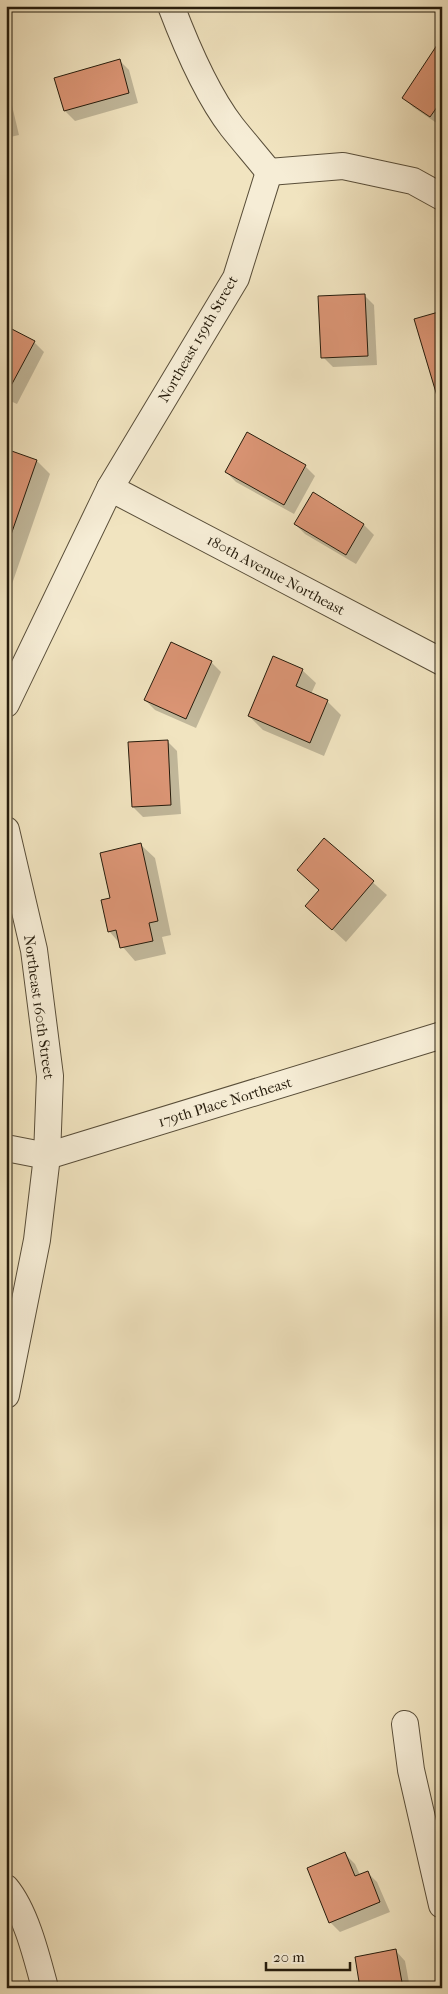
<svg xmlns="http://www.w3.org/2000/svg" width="448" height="1994" viewBox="0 0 448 1994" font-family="'IM FELL French Canon',serif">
<rect width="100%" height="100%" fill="#f1e4c0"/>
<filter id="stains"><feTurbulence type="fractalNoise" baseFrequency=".004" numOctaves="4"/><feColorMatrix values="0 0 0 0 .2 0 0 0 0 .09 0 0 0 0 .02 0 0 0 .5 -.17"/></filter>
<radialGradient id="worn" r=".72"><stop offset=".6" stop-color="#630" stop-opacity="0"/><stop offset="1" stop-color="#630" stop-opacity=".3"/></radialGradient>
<g fill="#0003">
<polygon points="442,46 442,125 441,126 413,107 403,97"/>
<polygon points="119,60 129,70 138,103 75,121 65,111"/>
<polygon points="6,93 10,97 19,135 6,138"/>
<polygon points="364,295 374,305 377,365 333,367 323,357"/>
<polygon points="6,327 34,342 44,352 17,404 6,399"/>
<polygon points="6,450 37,461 50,474 12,584 6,582"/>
<polygon points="305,466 315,476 294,514 236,482 226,472"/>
<polygon points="313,494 364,525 374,535 356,564 305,534 295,524"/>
<polygon points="211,662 221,672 196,728 155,710 145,700"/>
<polygon points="302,670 316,683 311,694 327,701 341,715 324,756 263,730 249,716"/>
<polygon points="167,741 177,751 181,814 143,817 133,807"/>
<polygon points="324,839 387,895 346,942 307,906 320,890"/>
<polygon points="141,845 155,858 171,935 162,937 166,954 135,961 109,931 111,899"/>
<polygon points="345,1854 355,1864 360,1875 367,1872 377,1882 390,1912 340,1932 330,1922"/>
<polygon points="396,1951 405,1961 410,1988 361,1988"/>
</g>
<g fill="#db9575" stroke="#261c0c">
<polygon points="439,42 442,44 442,100 430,117 402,98"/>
<polygon points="120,59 129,93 64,111 54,78"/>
<polygon points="365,294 368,356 321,358 318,296"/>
<polygon points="442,311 442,395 437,396 414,319"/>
<polygon points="6,326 35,341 6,395"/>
<polygon points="247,432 306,465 284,505 225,472"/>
<polygon points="6,449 37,460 6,549"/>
<polygon points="313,492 364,524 346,555 294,524"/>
<polygon points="171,642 212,661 186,719 144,700"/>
<polygon points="273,656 303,669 296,686 328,700 310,743 248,716"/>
<polygon points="168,740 171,805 132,807 128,742"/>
<polygon points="324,838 374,881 332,930 305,906 319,890 297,870"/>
<polygon points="141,843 158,921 149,923 153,941 120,948 116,930 108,932 101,900 110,898 100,853"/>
<polygon points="345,1852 355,1876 368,1871 380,1902 329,1923 307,1868"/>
<polygon points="396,1949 403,1988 360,1988 355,1957"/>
</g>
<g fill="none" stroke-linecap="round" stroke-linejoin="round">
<defs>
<g id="minor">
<path d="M171 6C185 43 208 96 232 127 244 142 257 157 269 172"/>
<polyline points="269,172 343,166 413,181 442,197"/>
<polyline points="110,488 442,662"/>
<polyline points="6,704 110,488 236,278 269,172"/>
<polyline points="6,830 34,950 50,1076 47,1156 37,1240 6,1395"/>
<polyline points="6,1148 47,1156 442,1035"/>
<polyline points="405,1724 411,1770 442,1905"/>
<path d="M6 1888C26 1912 37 1958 45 1988"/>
</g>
</defs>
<use href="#minor" stroke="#594e39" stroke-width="28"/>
<use href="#minor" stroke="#f6edd6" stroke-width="26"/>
</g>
<g text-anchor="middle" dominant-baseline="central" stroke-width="5" stroke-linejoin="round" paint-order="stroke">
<g font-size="15" fill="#261c0c" stroke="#f6edd6">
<text transform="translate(198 339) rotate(-60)">Northeast 159th Street</text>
<text transform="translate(276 575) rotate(28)">180th Avenue Northeast</text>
<text transform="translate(39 1007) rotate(82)">Northeast 160th Street</text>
<text transform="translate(225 1102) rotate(-17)">179th Place Northeast</text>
</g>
</g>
<rect width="448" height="1994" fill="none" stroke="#f1e4c0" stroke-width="25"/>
<rect x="8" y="8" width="433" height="1979" fill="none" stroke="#261c0c" stroke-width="2.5"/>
<rect x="12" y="12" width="423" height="1969" fill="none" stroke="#261c0c"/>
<path d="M266 1962v8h84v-8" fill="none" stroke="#261c0c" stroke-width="2.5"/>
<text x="273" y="1962" font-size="15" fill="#261c0c" stroke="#f6edd6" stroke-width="4" paint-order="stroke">20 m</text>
<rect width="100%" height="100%" filter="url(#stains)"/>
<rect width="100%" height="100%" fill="url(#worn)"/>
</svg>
